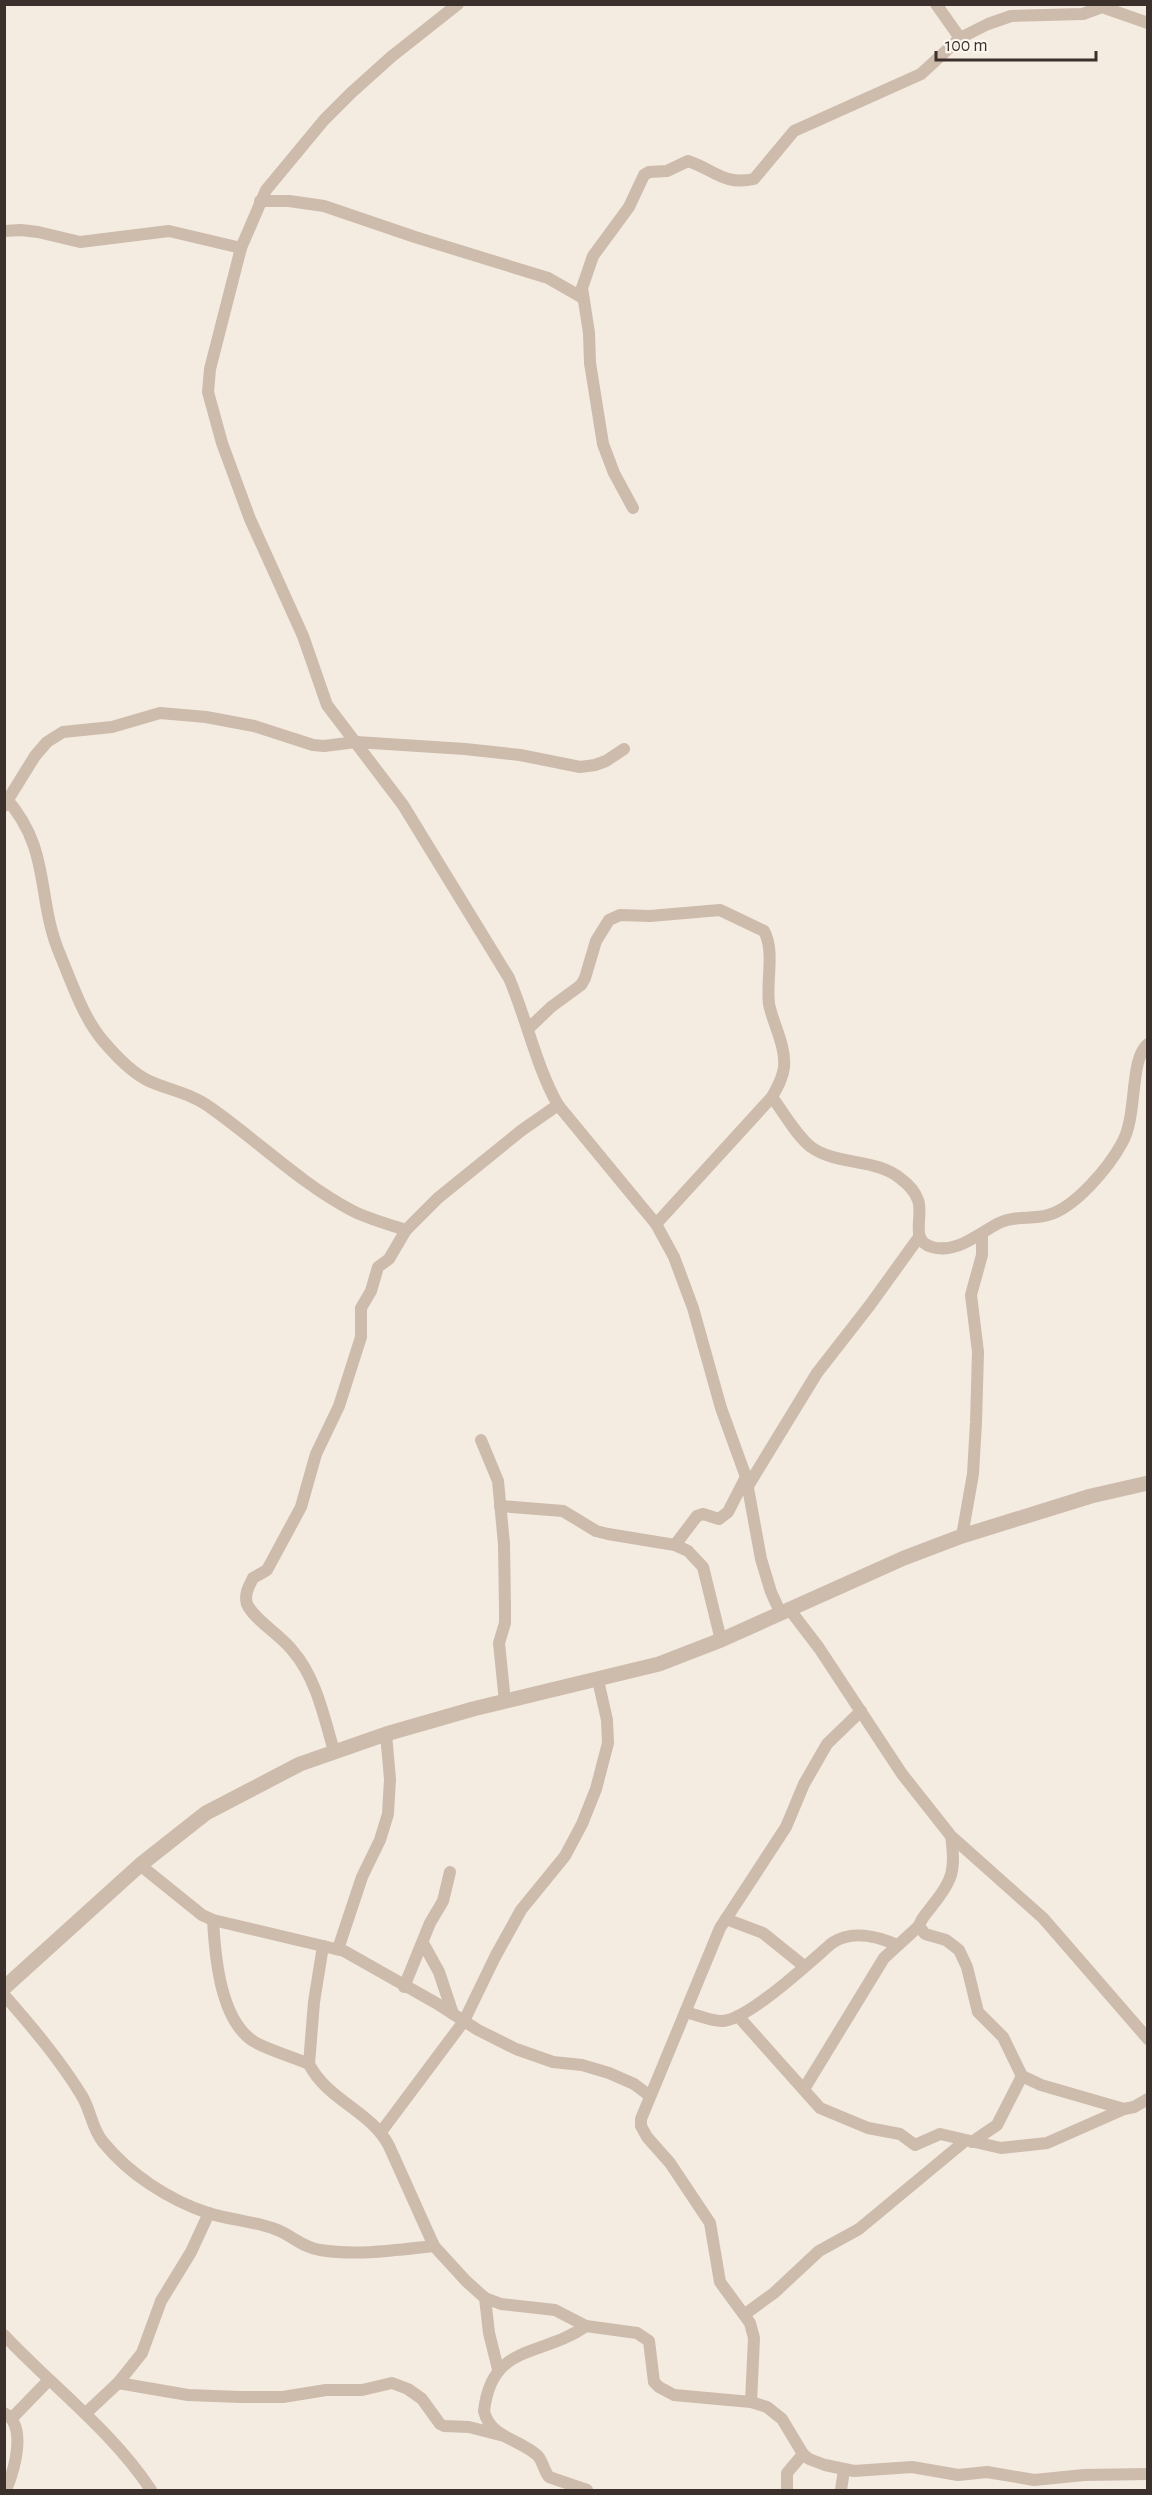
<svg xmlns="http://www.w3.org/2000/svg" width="1152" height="2495" viewBox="0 0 1152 2495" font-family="'Alegreya Sans',sans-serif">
<rect width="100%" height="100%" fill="#f4ebe1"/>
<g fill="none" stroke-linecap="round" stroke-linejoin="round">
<g stroke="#cdbbac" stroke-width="12">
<path d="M458 4 391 57 351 93 324 120 266 190 241 248 210 369 208 392 222 443 250 519 303 636 327 705 403 805 509 978C527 1020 536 1066 558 1105L656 1224 674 1257 693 1308 721 1408 746 1477 761 1559 771 1592 781 1614"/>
<polyline points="936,4 960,38"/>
<polyline points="260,201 289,201 324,206 415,237 548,278 583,298"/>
<polyline points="4,231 21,230 38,232 80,242 169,231 241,248"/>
<path d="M633 508 614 473 603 444 590 363 589 333 582 288 593 256 629 207 644 175 649 172 667 171 688 161C713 169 724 186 754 179L794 131 921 74 960 38 988 24 1011 16 1083 14 1102 7 1148 23"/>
<path d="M5 797C53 851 35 898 61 957 73 986 84 1019 104 1042 116 1056 132 1073 149 1081 169 1090 193 1094 211 1108 258 1141 300 1183 351 1210 368 1219 388 1224 406 1230"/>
<polyline points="4,806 35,756 47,742 63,732 112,727 160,713 206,717 254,726 313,745 324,746 356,742 465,749 520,755 580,767 595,765 606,761 624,749"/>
<path d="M528 1029 551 1007 581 985 585 978 596 941 609 920 620 915 650 916 720 910 764 931C775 951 766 981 769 1004 773 1024 786 1046 784 1067 783 1078 777 1088 772 1097L656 1224"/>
<path d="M772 1097C784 1113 796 1135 811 1147 837 1166 877 1158 901 1179 908 1184 915 1192 918 1200 924 1216 909 1241 932 1247 957 1254 979 1233 999 1223 1015 1215 1032 1220 1048 1215 1075 1208 1109 1167 1122 1143 1138 1116 1129 1059 1148 1044"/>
<polyline points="481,1440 498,1481 504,1544 505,1608 505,1623 499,1643 505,1702"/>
<polyline points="748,1486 817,1373 870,1305 919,1237"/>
<polyline points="500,1506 563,1511 596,1531 608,1534 675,1545 688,1551 703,1567 721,1640"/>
<polyline points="962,1536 973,1474 976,1422 978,1352 971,1295 982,1255 982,1234"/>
<polyline points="675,1545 697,1516 703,1514 719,1519 728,1512 746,1477"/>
<polyline points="790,1610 819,1648 902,1774 951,1836 1043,1918 1148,2039"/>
<path d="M334 1751C324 1717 316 1677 292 1650 281 1635 254 1620 247 1604 244 1594 249 1586 253 1578L267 1570 301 1507 316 1454 339 1406 361 1337V1308L371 1291 378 1267 389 1259 406 1230 438 1198 522 1130 558 1105"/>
<path d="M951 1836C956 1870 953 1880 932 1906 927 1913 921 1918 919 1926L925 1934 946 1940 959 1950 967 1967 978 2012 1003 2037 1022 2076 1041 2085 1124 2109 1134 2107 1148 2099"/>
<polyline points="140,1865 202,1915 213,1920 344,1951 436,2003 478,2030 516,2049 553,2062 582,2065 609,2073 634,2084 650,2096"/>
<polyline points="726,1919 763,1933 804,1966"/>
<path d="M213 1920C215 1956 220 2019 253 2041 266 2049 293 2057 309 2064"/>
<polyline points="423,1943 439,1972 453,2014"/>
<path d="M323 1946 314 2002 309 2064C327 2100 371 2111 389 2146L434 2246 466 2281 485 2298 501 2304 555 2310 586 2326 637 2333 649 2341 654 2382 659 2387 674 2395 751 2402 767 2407 782 2419 803 2454 809 2459 825 2465 854 2471 912 2467 958 2475 987 2472 1034 2480 1084 2475 1148 2474"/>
<polyline points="338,1949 362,1877 380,1840 388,1814 390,1779 386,1734"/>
<polyline points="404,1987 430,1923 443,1901 450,1872"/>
<path d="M4 1995C33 2028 60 2060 82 2096 91 2111 92 2129 103 2142 129 2174 169 2200 208 2213 230 2220 253 2221 275 2229 290 2234 303 2248 320 2250 358 2256 396 2250 434 2246"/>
<path d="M686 2012C697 2015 711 2021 722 2021 747 2021 811 1961 832 1943 851 1930 877 1936 897 1945"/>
<polyline points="738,2016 820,2108 868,2128 900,2134 915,2145 940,2134 1001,2148 1047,2143 1124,2109"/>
<polyline points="804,2089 884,1958 919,1926"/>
<polyline points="381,2132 464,2021 495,1957 521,1910 565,1856 582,1824 596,1789 608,1743 607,1720 598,1680"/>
<polyline points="972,2142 997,2125 1022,2076"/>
<polyline points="485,2298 489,2333 498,2369"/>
<polyline points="745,2314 774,2293 819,2251 859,2229 965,2141"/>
<path d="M586 2326C541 2358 492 2342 484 2411 490 2438 520 2439 538 2456 543 2462 544 2471 549 2477L587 2490"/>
<path d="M4 2335C53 2387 112 2431 151 2490"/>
<polyline points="118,2383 188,2395 240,2397 283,2397 326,2390 362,2390 392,2383 408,2389 422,2399 440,2424 444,2426 469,2427 504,2436"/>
<polyline points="751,2402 754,2338 750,2323 720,2282 710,2223 670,2163 647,2137 641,2126 641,2119 720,1928 786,1827 804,1784 827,1744 861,1711"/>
<path d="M4 2413C28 2425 14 2471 6 2490"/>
<polyline points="86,2413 118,2383 142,2353 161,2301 191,2252 209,2213"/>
<polyline points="12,2418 48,2381"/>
<polyline points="787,2490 787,2473 803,2454"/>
<polyline points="841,2490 844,2470"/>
</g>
<polyline stroke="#cdbbac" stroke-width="15" points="4,1988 140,1865 206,1813 300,1764 386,1734 473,1709 659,1664 721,1640 904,1558 962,1536 1091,1496 1148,1483"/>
</g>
<rect width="1152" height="2495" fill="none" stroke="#3b302b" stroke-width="12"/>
<path d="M936 51v9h160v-9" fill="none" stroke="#3b302b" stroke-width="3"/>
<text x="945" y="51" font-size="18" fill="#3b302b" stroke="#fbf5ee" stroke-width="4.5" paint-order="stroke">100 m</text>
</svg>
